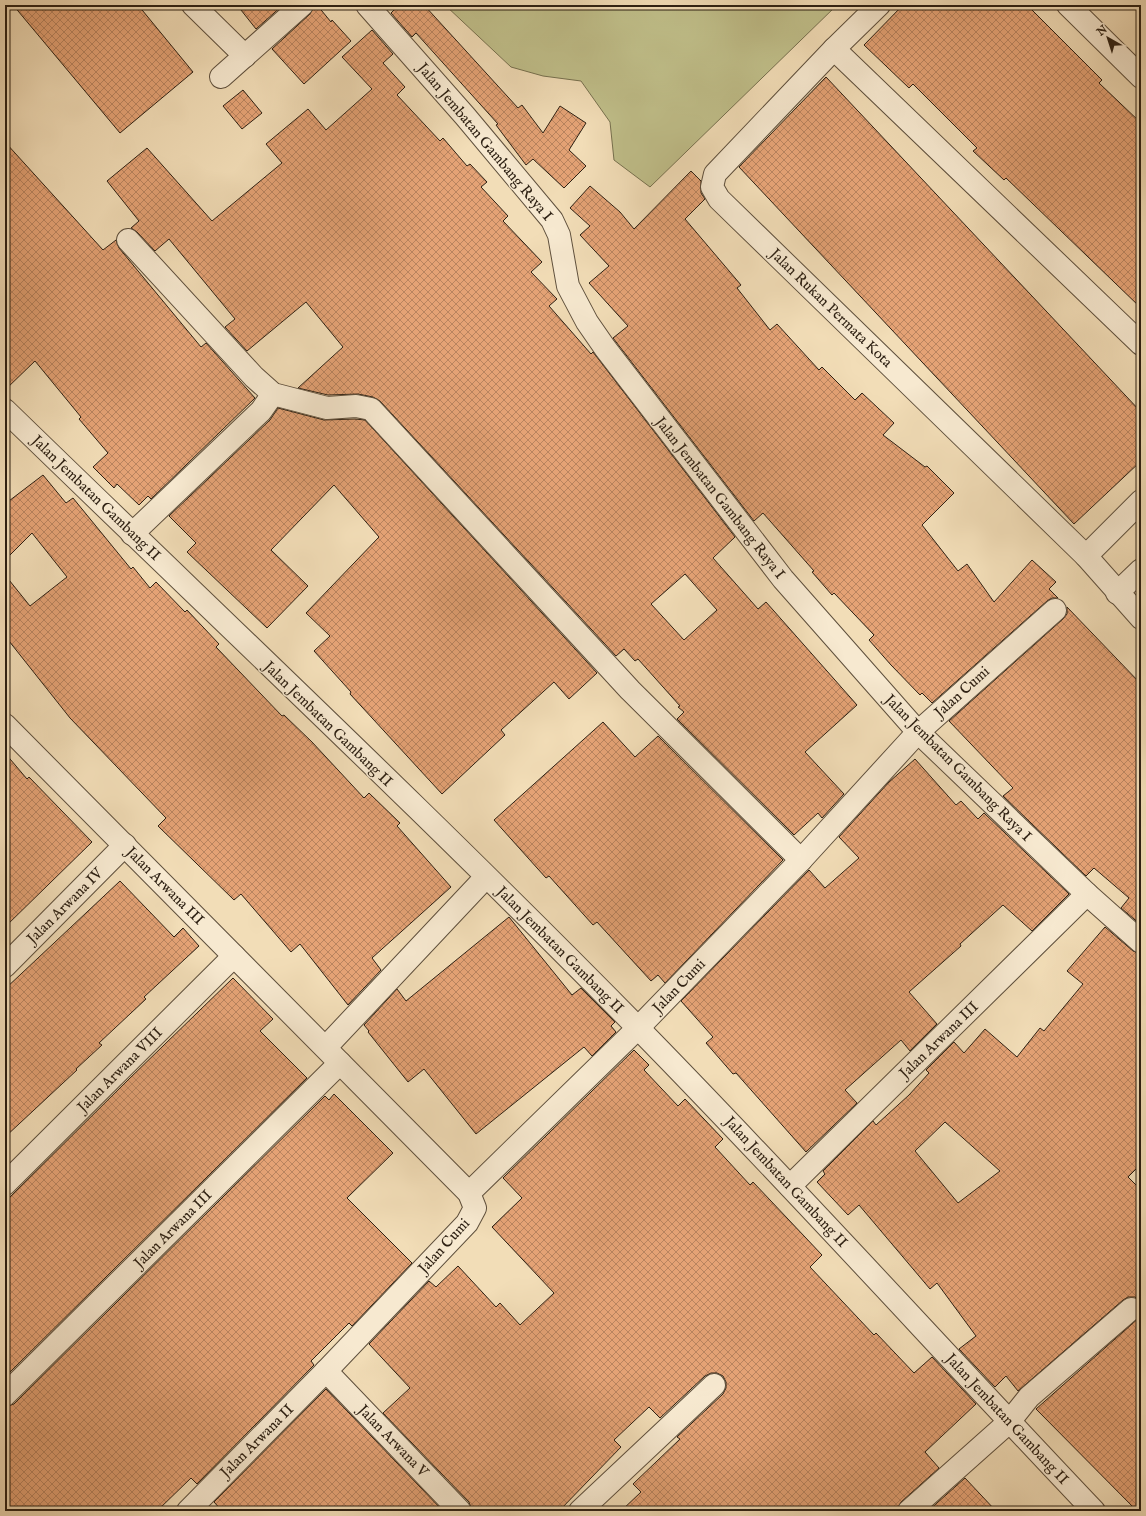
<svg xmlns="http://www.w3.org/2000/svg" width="1146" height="1516" viewBox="0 0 1146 1516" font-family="'IM FELL English',serif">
<defs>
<pattern id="building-cross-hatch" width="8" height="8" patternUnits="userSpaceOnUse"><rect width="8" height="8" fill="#e4a275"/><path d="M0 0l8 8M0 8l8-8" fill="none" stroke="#b9845f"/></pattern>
</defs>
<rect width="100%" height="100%" fill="#f2ddb7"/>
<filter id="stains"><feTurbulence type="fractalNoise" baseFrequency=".005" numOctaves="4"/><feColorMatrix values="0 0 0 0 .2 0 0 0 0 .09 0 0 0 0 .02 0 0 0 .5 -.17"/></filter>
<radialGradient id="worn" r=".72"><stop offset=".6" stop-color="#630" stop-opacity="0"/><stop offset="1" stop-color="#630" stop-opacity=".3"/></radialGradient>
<polygon fill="#c0bf8a" stroke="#76704e" points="445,5 837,5 650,187 614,160 610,122 581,81 543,76 511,67"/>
<g fill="url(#building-cross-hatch)" stroke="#2d2013" fill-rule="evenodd">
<polygon points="13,5 138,5 193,72 120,133"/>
<polygon points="237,5 283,5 256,29"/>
<polygon points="314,5 317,5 331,22 332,20 351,41 304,84 272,49 310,14"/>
<polygon points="399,5 424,5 518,108 522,105 543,133 560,106 586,123 569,150 586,166 564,188 533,159 526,165 496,125 498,124 416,33 412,37 391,13"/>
<polygon points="903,5 1027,5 1102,80 1099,83 1141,123 1141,308 1006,178 1004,180 973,151 977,148 913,84 909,88 864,45"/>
<path d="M372 30 393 54 383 63 405 87 397 95 440 141 443 138 467 166 470 164 487 182 481 187 508 216 503 221 542 262 531 272 557 299 549 306 591 354 593 352 735 537 713 558 758 609 766 602 857 705 805 752 844 794 822 818 818 813 794 835 677 719 684 712 678 707 680 706 638 659 635 661 624 649 616 656 380 401 373 397 358 394 328 395 298 388 343 347 306 302 247 351 225 327 235 319 169 239 155 251 137 232 131 228 139 221 107 181 147 148 212 221 282 163 266 144 308 109 326 130 372 89 342 57ZM685 574 717 610 684 640 651 604Z"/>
<polygon points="826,77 1141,412 1141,461 1074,524 739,167"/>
<polygon points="243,90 262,113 242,129 223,106"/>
<polygon points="5,142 103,250 116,240 119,248 201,347 206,343 255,398 151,499 148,496 139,505 117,484 114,488 93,467 108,453 79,419 81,417 35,361 5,390"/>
<polygon points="691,171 701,181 701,193 705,199 685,219 741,285 737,288 770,330 777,324 819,370 822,367 855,400 862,393 894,423 883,435 925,467 927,466 954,493 922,525 958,571 967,564 994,602 1032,560 1056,582 1049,589 1058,598 1052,598 1047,601 932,703 922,693 920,695 891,665 869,640 874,635 834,593 832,595 812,572 814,571 763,513 754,521 613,338 628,326 589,283 609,266 580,235 590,226 570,208 590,186 620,212 634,229"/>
<polygon points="278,408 324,420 355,419 365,420 597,673 569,699 554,682 501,730 505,735 442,794 350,694 351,692 314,651 330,636 306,613 379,537 334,485 271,550 308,586 267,628 187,552 196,543 169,516 270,420"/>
<polygon points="43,475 66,503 73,498 131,569 133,567 150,588 156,582 185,612 187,610 219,644 216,647 282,716 284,715 312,742 364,798 369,793 400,823 397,826 451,887 372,958 381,970 348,1005 300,944 291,952 241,894 234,900 158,826 166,818 70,718 5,636 5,575 30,606 67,577 32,533 5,560 5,504"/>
<polygon points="1067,607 1141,684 1141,925 1121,908 1129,898 1094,868 1086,876 1003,796 1013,788 949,721 1063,619 1067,614"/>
<polygon points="603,722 635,757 658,736 783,860 665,983 658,975 651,981 597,922 593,925 549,876 546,878 494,820"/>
<polygon points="5,753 27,779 29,777 92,842 5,927"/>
<polygon points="915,759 956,805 961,801 978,819 984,813 1069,894 1032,931 1003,905 960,944 961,946 909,992 937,1024 910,1051 901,1040 845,1090 857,1103 806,1152 736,1073 733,1074 706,1043 713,1037 681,1001 809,870 825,888 859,858 839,837 889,782"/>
<polygon points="120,881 174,937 183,928 199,946 144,997 146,999 99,1043 102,1045 76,1069 77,1070 5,1137 5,989"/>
<polygon points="509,917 572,995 581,988 615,1022 611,1026 616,1032 592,1056 584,1047 476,1134 424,1069 408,1082 368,1032 369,1031 364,1025 397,989 406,1001"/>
<path d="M1105 927 1133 951 1141 954V1164L1128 1177 1141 1190V1302L1135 1297H1128L1123 1300 1018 1391 1006 1376 995 1387 959 1349 976 1336 937 1283 930 1289 859 1205 848 1215 817 1182 825 1174 823 1171 873 1121 876 1125 909 1095 929 1073 926 1070 954 1042 964 1053 985 1029 1017 1057 1040 1028 1044 1031 1083 984 1067 971ZM945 1122 1000 1171 958 1203 915 1151Z"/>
<polygon points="233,978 273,1019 260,1031 307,1078 5,1377 5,1202 129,1079"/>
<polygon points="634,1050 649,1065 644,1070 678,1106 685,1099 723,1139 715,1147 750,1185 753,1182 822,1255 810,1267 874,1335 876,1333 914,1373 932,1357 976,1404 925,1452 939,1468 901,1502 897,1511 621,1511 641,1492 633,1484 680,1439 677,1437 723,1394 726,1388 726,1382 723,1376 717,1373 711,1373 705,1376 660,1418 649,1407 614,1440 621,1447 559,1511 472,1511 469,1502 383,1413 410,1388 369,1344 429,1281 436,1287 458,1266 496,1307 500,1303 520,1325 554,1293 492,1227 522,1198 503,1178"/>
<polygon points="334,1094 393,1153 347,1198 412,1263 352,1326 349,1323 311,1361 314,1365 197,1484 191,1478 157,1511 5,1511 5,1407 14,1404 325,1096 329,1100"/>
<polygon points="1141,1316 1141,1511 1137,1511 1036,1409"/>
<polygon points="326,1389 443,1511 222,1511 214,1502"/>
<polygon points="965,1478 996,1511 928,1511"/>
</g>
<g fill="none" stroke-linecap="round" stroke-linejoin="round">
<defs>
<g id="minor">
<polyline points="193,5 245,56"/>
<polyline points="367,5 465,116 552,220 559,235 568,286 587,322 605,348 783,579 918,732 1087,894 1141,942"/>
<polyline points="879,5 834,49 715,174 712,187 719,199 1086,556 1141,618"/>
<polyline points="1068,5 1141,77"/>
<polyline points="834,49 1141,344"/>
<polyline points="221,77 302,5"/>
<polyline points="128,240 254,377 273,394 327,408 356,406 371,409 630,690 801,860"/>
<path d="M5 410C217 616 433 819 640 1030 794 1187 942 1351 1094 1511"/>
<polyline points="132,534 261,411 273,394"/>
<polyline points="1086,556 1141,501"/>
<polyline points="1117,593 1141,570"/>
<polyline points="5,725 469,1193 475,1208 467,1223 326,1371 188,1511"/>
<polyline points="5,966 125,845"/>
<polyline points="326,1047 486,877"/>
<polyline points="5,1184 234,956"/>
<polyline points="790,1186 1087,894"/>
<polyline points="469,1193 638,1028 801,860 918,732 1055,610"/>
<polyline points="326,1371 460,1511"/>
<polyline points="5,1395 340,1063"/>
<polyline points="580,1511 714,1385"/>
<polyline points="909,1511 1009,1422 1029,1397 1131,1309"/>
</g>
</defs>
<use href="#minor" stroke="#5e4f3c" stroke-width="24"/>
<use href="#minor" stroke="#f7e9d0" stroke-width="22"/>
</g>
<g text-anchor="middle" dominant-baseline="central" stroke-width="3" stroke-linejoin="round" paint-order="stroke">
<g font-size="15" fill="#2d2013" stroke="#f7e9d0">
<text transform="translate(485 142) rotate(50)">Jalan Jembatan Gambang Raya I</text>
<text transform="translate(831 308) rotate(44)">Jalan Rukan Permata Kota</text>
<text transform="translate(96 498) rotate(44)">Jalan Jembatan Gambang II</text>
<text transform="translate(720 498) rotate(52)">Jalan Jembatan Gambang Raya I</text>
<text transform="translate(962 692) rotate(-42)">Jalan Cumi</text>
<text transform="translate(328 724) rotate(44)">Jalan Jembatan Gambang II</text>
<text transform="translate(958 768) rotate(45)">Jalan Jembatan Gambang Raya I</text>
<text transform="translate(165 886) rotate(45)">Jalan Arwana III</text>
<text transform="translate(65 906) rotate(-45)">Jalan Arwana IV</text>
<text transform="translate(560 950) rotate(45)">Jalan Jembatan Gambang II</text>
<text transform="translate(679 986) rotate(-46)">Jalan Cumi</text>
<text transform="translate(939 1040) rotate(-44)">Jalan Arwana III</text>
<text transform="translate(120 1070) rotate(-45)">Jalan Arwana VIII</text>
<text transform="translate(786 1182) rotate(47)">Jalan Jembatan Gambang II</text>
<text transform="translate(173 1229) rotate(-45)">Jalan Arwana III</text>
<text transform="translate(444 1246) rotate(-48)">Jalan Cumi</text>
<text transform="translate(1007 1419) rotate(47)">Jalan Jembatan Gambang II</text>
<text transform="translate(257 1441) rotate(-45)">Jalan Arwana II</text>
<text transform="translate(393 1441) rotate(46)">Jalan Arwana V</text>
</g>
</g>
<rect width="1146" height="1516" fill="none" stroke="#f2ddb7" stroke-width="20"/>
<rect x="6" y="6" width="1134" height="1504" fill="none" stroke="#2d2013" stroke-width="2"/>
<rect x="10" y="10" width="1126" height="1496" fill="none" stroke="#2d2013"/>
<g transform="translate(1108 38) rotate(321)" stroke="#f7e9d0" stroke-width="3" paint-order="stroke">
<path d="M0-3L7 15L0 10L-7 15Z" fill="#2d2013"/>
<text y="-6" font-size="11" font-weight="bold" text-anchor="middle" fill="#2d2013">N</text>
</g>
<rect width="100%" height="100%" filter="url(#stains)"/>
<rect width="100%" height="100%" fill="url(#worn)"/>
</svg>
